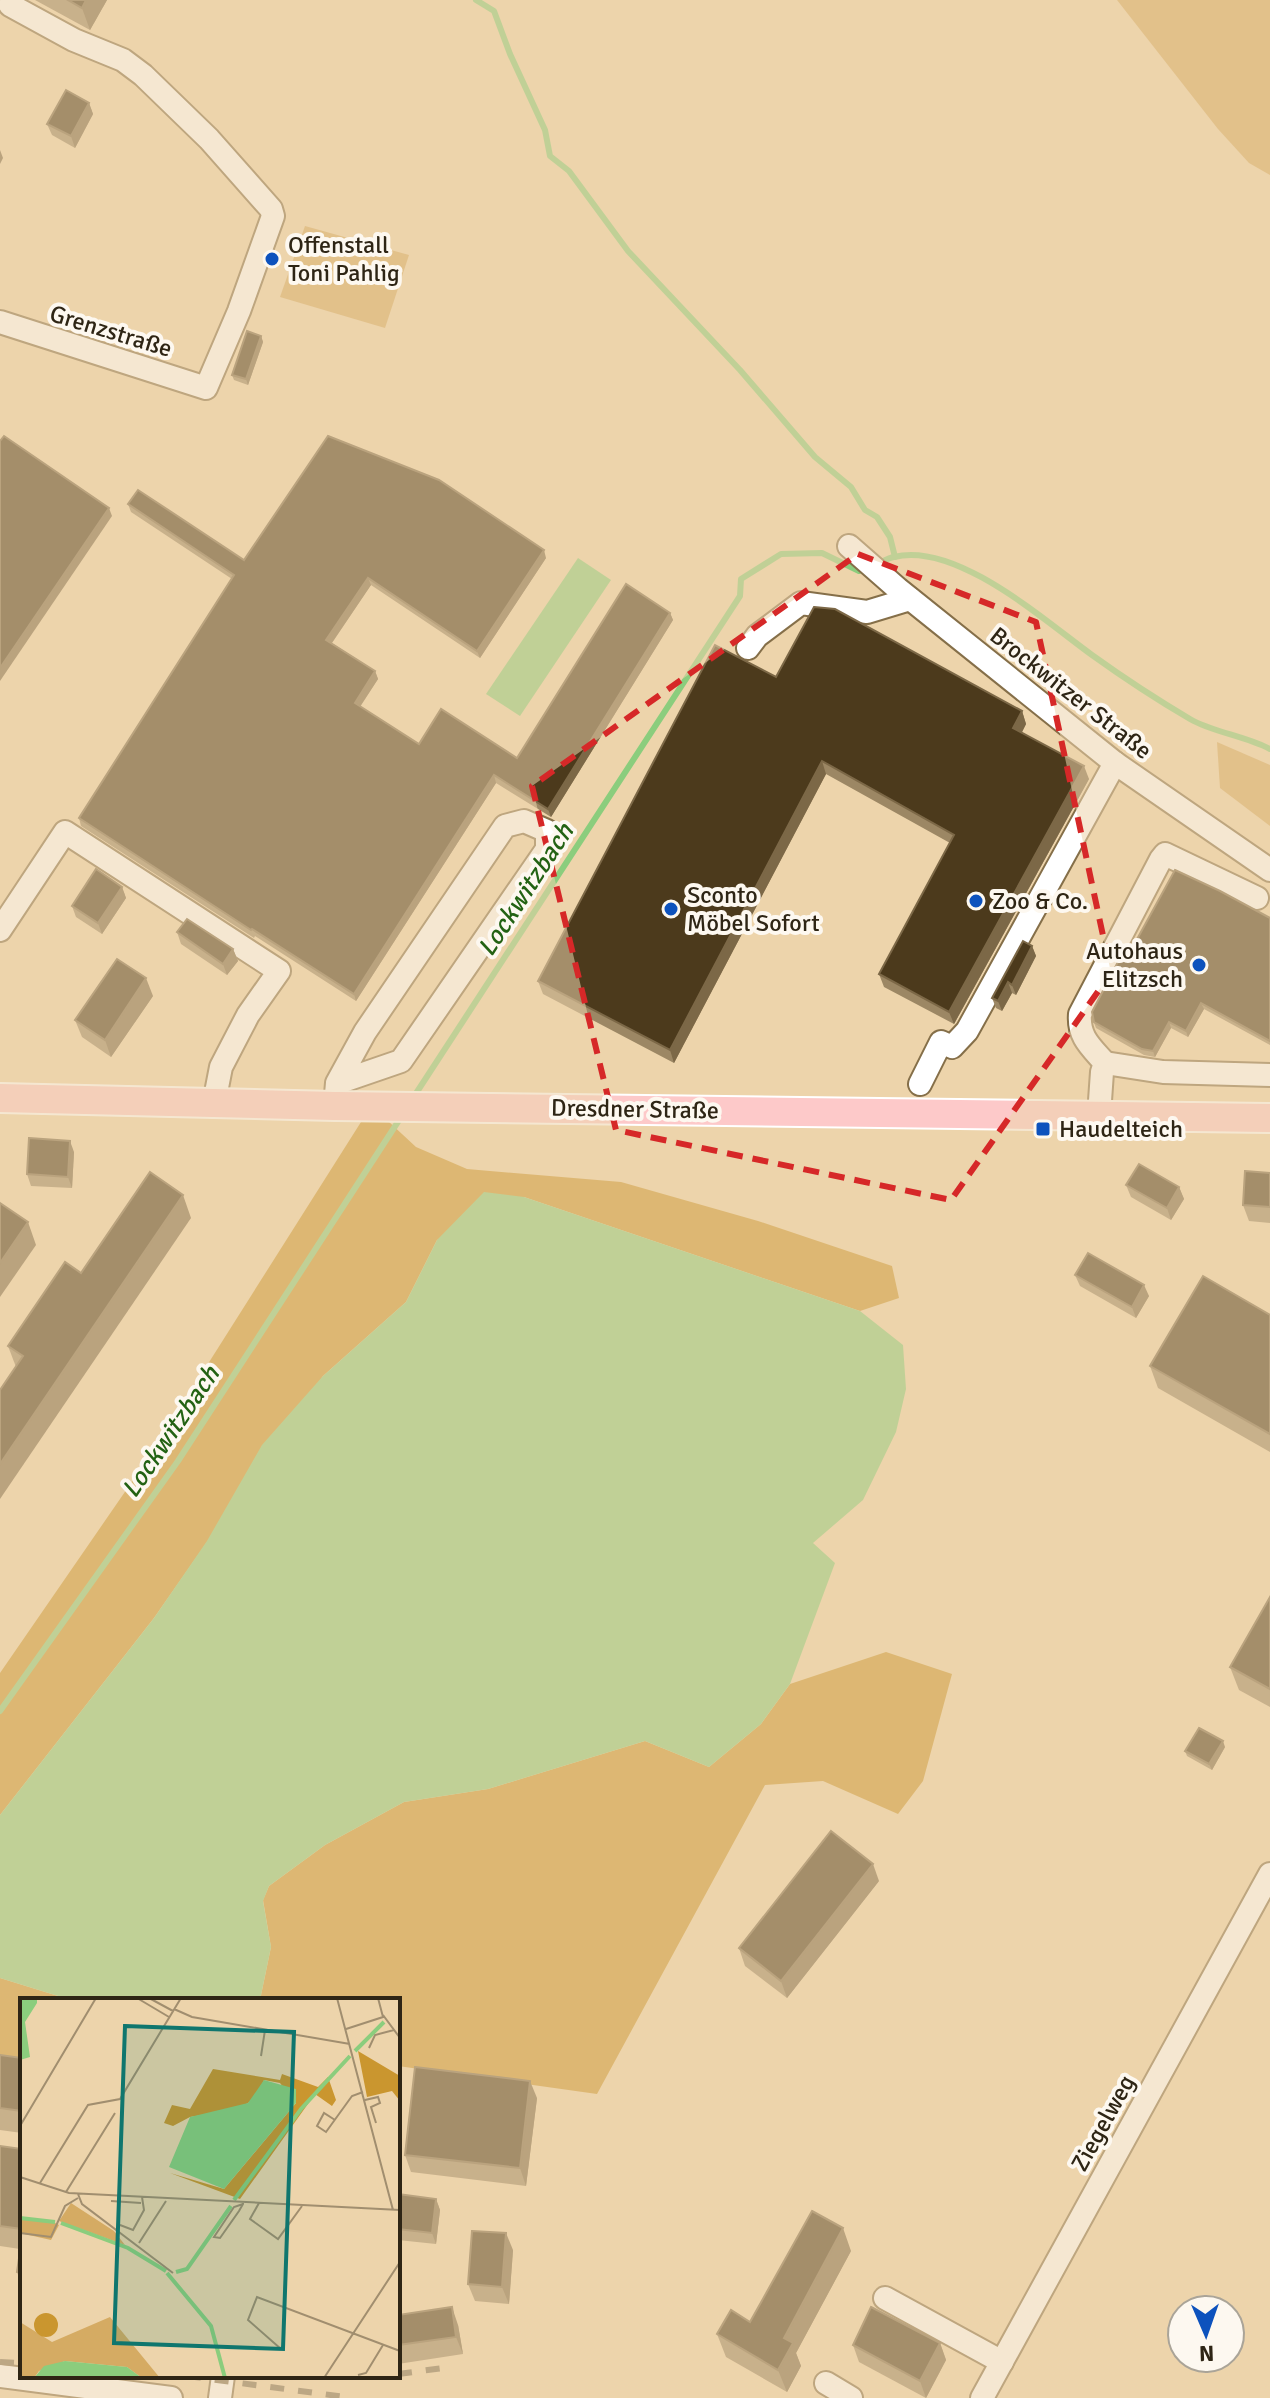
<svg xmlns="http://www.w3.org/2000/svg" width="1270" height="2398" viewBox="0 0 1270 2398" font-family="Signika,sans-serif">
<rect width="100%" height="100%" fill="#edd4ab"/>
<g fill="#d5ab63">
<polygon points="1117,0 1270,0 1270,175 1249,163 1218,129"/>
<polygon points="305,226 409,255 385,328 280,297"/>
<polygon points="1217,742 1270,765 1270,826 1220,788"/>
</g>
<g fill="#ca962f">
<polygon points="388,1121 416,1147 467,1169 621,1182 758,1221 892,1266 899,1298 860,1311 524,1197 437,1240 406,1302 323,1376 154,1618 0,1815 0,1673 149,1457 361,1122"/>
<polygon points="886,1652 952,1674 923,1781 898,1814 823,1781 765,1785 597,2094 398,2066 398,2000 260,2000 271,1947 263,1900 269,1886 325,1845 404,1802 488,1789 645,1741 709,1767 761,1724 790,1684"/>
<polygon points="0,1978 71,2000 22,2000 22,2070 0,2067"/>
</g>
<g fill="#8bcd7d">
<polygon points="578,558 611,580 520,716 486,694"/>
<polygon points="484,1192 524,1197 860,1311 903,1345 906,1389 896,1432 863,1500 813,1543 835,1563 790,1684 761,1724 709,1767 645,1741 488,1789 404,1802 325,1845 269,1886 263,1901 271,1947 260,2000 71,2000 0,1978 0,1815 154,1618 207,1541 262,1445 323,1376 406,1302 437,1240"/>
</g>
<g fill="none" stroke-linecap="round" stroke-linejoin="round">
<g stroke="#8bcd7d" stroke-width="6">
<polyline points="476,0 494,11 510,54 545,130 550,156 569,171 628,251 740,370 815,457 851,487 865,510 877,517 890,537 895,557"/>
<path d="M877 564C882 562 888 558 894 557 956 541 1045 621 1092 655 1124 678 1156 699 1190 719 1212 732 1245 736 1270 749"/>
<polyline points="413,1098 740,596 741,579 781,554 822,553 859,571 866,568"/>
<polyline points="0,1711 178,1461 403,1114"/>
</g>
<defs>
<g id="minor">
<polyline points="0,322 206,388 239,311 273,216 271,209 209,139 143,75 123,60 74,40 10,5"/>
<polyline points="849,546 898,589 1115,763 1270,870"/>
<polyline points="748,648 757,636 801,603 867,612 910,599"/>
<polyline points="0,930 65,832 279,971 248,1015 221,1067 214,1103"/>
<polyline points="1105,1063 1163,1072 1270,1075"/>
<polyline points="920,1084 941,1042 952,1047 967,1031 1115,763"/>
<polyline points="335,1106 337,1083 365,1032 505,826 524,821 547,831 547,849 401,1061 337,1083"/>
<path d="M1099 1115 1102 1072 1105 1063C1091 1047 1078 1037 1080 1014L1161 859 1165 854 1257 898"/>
<polyline points="885,2298 1002,2362"/>
<polyline points="0,2376 171,2398"/>
<polyline points="826,2383 851,2398"/>
<polyline points="220,2398 223,2376"/>
<polyline points="982,2398 1270,1874"/>
</g>
<polyline id="major" points="0,1098 335,1106 1270,1118"/>
</defs>
<use href="#minor" stroke="#856f49" stroke-width="26"/>
<use href="#major" stroke="#fff" stroke-width="32"/>
<use href="#minor" stroke="#fff" stroke-width="22"/>
<use href="#major" stroke="#fdc9c9" stroke-width="28"/>
<g stroke="#817156" stroke-width="6" stroke-dasharray="14 14" stroke-linecap="butt">
<polyline points="0,2362 22,2363"/>
<polyline points="398,2374 451,2367"/>
<polyline points="187,2376 353,2398"/>
<polyline points="325,2376 379,2376"/>
</g>
</g>
<g fill="#9c8764">
<polygon points="35,0 107,0 90,30"/>
<polygon points="89,103 93,114 75,148 52,135 47,124"/>
<polygon points="261,336 263,342 248,385 234,380 232,375"/>
<polygon points="128,504 244,560 546,558 480,658 371,585 332,643 375,671 378,679 360,707 419,744 517,758 670,613 673,620 551,817 496,783 356,1001 255,936 254,938 81,826 79,818 232,579 131,512"/>
<polygon points="776,677 1022,711 1026,724 1022,732 1089,779 954,1024 884,987 879,974 950,843 826,774 674,1063 543,994 538,981"/>
<polygon points="122,887 126,898 102,934 76,917 72,906"/>
<polygon points="1270,918 1270,1045 1204,1009 1188,1037 1171,1028 1155,1057 1144,1055 1096,1028 1093,1020 1125,961"/>
<polygon points="177,932 233,949 238,961 227,975 181,944"/>
<polygon points="1032,946 1036,956 1016,995 1012,993 1002,1011 996,1008 992,998"/>
<polygon points="153,996 111,1057 82,1037 75,1020"/>
<polygon points="74,1152 72,1188 31,1186 27,1174"/>
<polygon points="1270,1173 1270,1223 1249,1221 1243,1205"/>
<polygon points="1126,1185 1179,1187 1184,1199 1171,1220 1131,1197"/>
<polygon points="191,1218 16,1367 8,1346 81,1273"/>
<polygon points="1075,1275 1149,1296 1136,1318 1080,1286"/>
<polygon points="1270,1315 1270,1452 1158,1388 1150,1366"/>
<polygon points="1270,1597 1270,1707 1239,1690 1230,1667"/>
<polygon points="1225,1747 1212,1770 1187,1756 1185,1751"/>
<polygon points="879,1881 787,1998 745,1966 739,1948"/>
<polygon points="0,2055 22,2058 22,2133 0,2130"/>
<polygon points="537,2098 526,2186 411,2172 405,2155"/>
<polygon points="0,2146 22,2149 22,2286 17,2272 20,2249 0,2246"/>
<polygon points="398,2194 436,2199 440,2210 436,2244 398,2240"/>
<polygon points="513,2250 509,2304 475,2301 468,2284"/>
<polygon points="851,2251 796,2353 801,2366 787,2392 726,2357 717,2334 750,2322"/>
<polygon points="398,2315 458,2325 463,2354 398,2364"/>
<polygon points="940,2343 946,2360 926,2398 859,2362 853,2345"/>
</g>
<g fill="#7c6847">
<polygon points="86,0 107,0 90,30 82,8"/>
<polygon points="89,103 93,114 75,148 71,136"/>
<polygon points="0,150 3,158 0,164"/>
<polygon points="261,336 263,342 248,385 246,379"/>
<polygon points="109,508 112,516 0,681 0,668"/>
<polygon points="544,550 546,558 480,658 477,651"/>
<polygon points="368,578 371,585 329,647 326,640"/>
<polygon points="670,613 673,620 551,817 548,809"/>
<polygon points="375,671 378,679 357,711 355,703"/>
<polygon points="1022,711 1026,724 1018,740 1013,728"/>
<polygon points="822,761 826,774 674,1063 670,1050"/>
<polygon points="1084,766 1089,779 954,1024 949,1012"/>
<polygon points="494,775 496,783 356,1001 354,994"/>
<polygon points="122,887 126,898 102,934 98,923"/>
<polygon points="1032,946 1036,956 1016,995 1012,985"/>
<polygon points="233,949 238,961 227,975 223,964"/>
<polygon points="146,978 153,996 111,1057 105,1040"/>
<polygon points="1008,982 1012,993 1002,1011 998,1001"/>
<polygon points="1201,1003 1204,1009 1188,1037 1186,1031"/>
<polygon points="1169,1022 1171,1028 1155,1057 1153,1051"/>
<polygon points="70,1141 74,1152 72,1188 68,1177"/>
<polygon points="1179,1187 1184,1199 1171,1220 1167,1208"/>
<polygon points="183,1195 191,1218 0,1499 0,1464"/>
<polygon points="28,1222 36,1245 0,1297 0,1263"/>
<polygon points="1144,1285 1149,1296 1136,1318 1132,1307"/>
<polygon points="1223,1741 1225,1747 1212,1770 1209,1764"/>
<polygon points="873,1864 879,1881 787,1998 781,1981"/>
<polygon points="530,2081 537,2098 526,2186 520,2168"/>
<polygon points="436,2199 440,2210 436,2244 432,2233"/>
<polygon points="843,2228 851,2251 796,2353 801,2366 787,2392 778,2370 784,2338"/>
<polygon points="506,2233 513,2250 509,2304 502,2287"/>
<polygon points="452,2307 458,2325 463,2354 456,2337"/>
<polygon points="940,2343 946,2360 926,2398 920,2381"/>
</g>
<g fill="#4c3a1c" stroke="#7c6847" stroke-width="2">
<polygon points="68,0 86,0 82,8"/>
<polygon points="66,90 89,103 71,136 47,124"/>
<polygon points="247,331 261,336 246,379 232,375"/>
<polygon points="4,436 109,508 0,668 0,441"/>
<polygon points="328,436 439,480 544,550 477,651 368,578 326,640 375,671 355,703 419,744 441,709 517,758 626,584 670,613 548,809 494,775 354,994 252,929 251,930 79,818 234,575 128,504 138,490 244,560"/>
<polygon points="814,607 835,609 1022,711 1013,728 1084,766 949,1012 879,974 954,835 822,761 670,1050 538,981 715,645 776,677"/>
<polygon points="96,869 122,887 98,923 72,906"/>
<polygon points="1175,870 1220,891 1270,918 1270,1041 1201,1003 1186,1031 1169,1022 1153,1051 1142,1049 1094,1022 1092,1012 1120,958 1125,961"/>
<polygon points="187,919 233,949 223,964 177,932"/>
<polygon points="1023,941 1032,946 1012,985 1008,982 998,1001 992,998"/>
<polygon points="117,959 146,978 105,1040 75,1020"/>
<polygon points="29,1138 70,1141 68,1177 27,1174"/>
<polygon points="1139,1164 1179,1187 1167,1208 1126,1185"/>
<polygon points="1245,1171 1270,1173 1270,1207 1243,1205"/>
<polygon points="150,1172 183,1195 0,1464 0,1390 23,1356 8,1346 65,1262 81,1273"/>
<polygon points="0,1203 28,1222 0,1263"/>
<polygon points="1088,1253 1144,1285 1132,1307 1075,1275"/>
<polygon points="1203,1276 1270,1315 1270,1434 1150,1366"/>
<polygon points="1270,1597 1270,1689 1230,1667"/>
<polygon points="1199,1728 1223,1741 1209,1764 1185,1751"/>
<polygon points="831,1831 873,1864 781,1981 739,1948"/>
<polygon points="0,2055 22,2058 22,2111 0,2108"/>
<polygon points="415,2067 530,2081 520,2168 405,2155"/>
<polygon points="0,2146 22,2149 22,2229 0,2226"/>
<polygon points="398,2194 436,2199 432,2233 398,2229"/>
<polygon points="812,2211 843,2228 784,2338 793,2343 778,2370 717,2334 731,2310 750,2322"/>
<polygon points="472,2231 506,2233 502,2287 468,2284"/>
<polygon points="22,2238 22,2273 17,2272"/>
<polygon points="452,2307 456,2337 398,2345 398,2315"/>
<polygon points="871,2307 940,2343 920,2381 853,2345"/>
</g>
<path d="M0 0H1270V2398H0ZM858 554 1036 622 1111 973 951 1200 616 1130 532 786Z" fill="#edd4ab" fill-opacity=".55" fill-rule="evenodd"/>
<path fill="none" stroke="#d62828" stroke-width="6" stroke-dasharray="16 10" stroke-linejoin="round" d="M858 554 1036 622 1111 973 951 1200 616 1130 532 786Z"/>
<g fill="#0d52bd" stroke="#fdf8f0" stroke-width="3">
<circle cx="272" cy="259" r="8"/>
<circle cx="976" cy="901" r="8"/>
<circle cx="671" cy="909" r="8"/>
<circle cx="1199" cy="965" r="8"/>
<rect x="1035" y="1121" width="16" height="16" rx="4"/>
</g>
<g text-anchor="middle" dominant-baseline="central" stroke-width="8" stroke-linejoin="round" paint-order="stroke">
<g font-size="24" fill="#2e2515" stroke="#fdf8f0" text-anchor="start">
<text x="288" y="245">Offenstall<tspan x="288" dy="28">Toni Pahlig</tspan></text>
<text x="687" y="895">Sconto<tspan x="687" dy="28">Möbel Sofort</tspan></text>
<text x="992" y="901">Zoo &amp; Co.</text>
<text x="1183" y="951" text-anchor="end">Autohaus<tspan x="1183" dy="28">Elitzsch</tspan></text>
<text x="1059" y="1129">Haudelteich</text>
</g>
<g font-size="24" fill="#2e2515" stroke="#fdf8f0">
<text transform="translate(111 331) rotate(17)">Grenzstraße</text>
<text transform="translate(1071 693) rotate(38)">Brockwitzer Straße</text>
<text transform="translate(635 1109) rotate(1)">Dresdner Straße</text>
<text transform="translate(1103 2123) rotate(-61)">Ziegelweg</text>
</g>
<g font-size="26" font-style="italic" fill="#236213" stroke="#fdf8f0">
<text transform="translate(526 890) rotate(-57)">Lockwitzbach</text>
<text transform="translate(171 1432) rotate(-56)">Lockwitzbach</text>
</g>
</g>
<g transform="translate(20 1998)">
<rect width="380" height="380" fill="#edd4ab"/>
<path d="M51 205 94 233 105 247 39 223ZM0 220 31 223 39 227 31 242 0 235ZM90 319 140 380H122L107 369 45 363 19 373 14 380H0V324L32 344Z" fill="#d5ab63"/>
<path d="M338 53 380 78V103L372 93 347 99ZM193 71 260 82 262 76 298 89 308 79 316 102 312 108 295 96 220 201 150 175 204 191 276 105 260 85 244 82 236 100 218 111 170 119 153 128 144 125 152 107 170 111ZM14 327a12 12 0 1 1 24 0a12 12 0 1 1-24 0Z" fill="#ca962f"/>
<path d="M0 0H17V5L5 24 10 59 0 62ZM244 82 276 91V105L204 191 149 169 170 119 228 105ZM45 363 107 369 122 380H14L24 368Z" fill="#8bcd7d"/>
<path fill="none" stroke="#8bcd7d" stroke-width="4" d="M335 53 364 24M214 202 281 111 330 58M0 220 35 224M41 225 108 250 146 273M156 274 167 271 211 208M147 275 191 328 205 380"/>
<path fill="none" stroke="#a18e6f" stroke-width="2" d="M117 0 149 19M129 0 153 13M317 0 373 212M154 11 172 19 330 46M363 17 380 40M326 31 363 19 358 0M349 50 355 37 374 32M241 58 245 32M345 102 358 99 360 105 351 109 356 125M315 122 304 115 297 128 306 134 332 98 343 94M0 128 76 0M0 179 49 195 380 212M20 185 68 107 100 101 161 0M46 194 95 115M58 196 62 206 153 275M91 203 121 205M239 205 230 221 258 241 282 208M223 206 214 209 194 239 200 240 219 213 223 206V204M100 227 113 232 124 212 122 199M0 235 31 239 45 208 58 200M119 245 146 203M261 351 228 322 237 299 380 353M338 377 346 375 363 347M304 380 380 264"/>
<path fill="#0f766e" fill-opacity="0.15" stroke="#0f766e" stroke-width="4" d="M105 28 274 34 263 351 94 345Z"/>
<rect width="380" height="380" fill="none" stroke="#2e2515" stroke-width="4"/>
</g>
<g transform="translate(1206 2334) rotate(178)"><circle r="38" fill="#fdf8f0" stroke="#aaa498" stroke-width="2"/>
<path d="M0-6L14 30L0 20L-14 30Z" fill="#0d52bd"/>
<text y="-12" font-size="22" font-weight="bold" text-anchor="middle" fill="#2e2515">N</text>
</g>
</svg>
